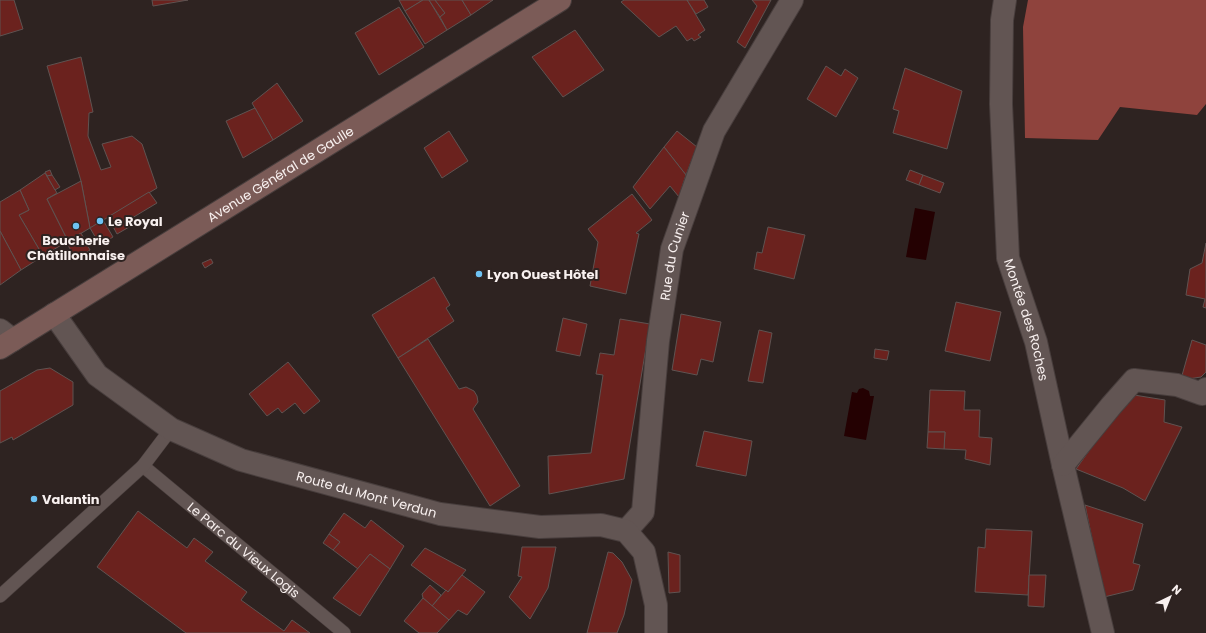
<svg xmlns="http://www.w3.org/2000/svg" width="1206" height="633" viewBox="0 0 1206 633" font-family="Poppins,sans-serif">
<rect width="100%" height="100%" fill="#2e2321"/>
<polygon fill="#8f433d" points="1028,0 1206,0 1206,104 1197,115 1120,107 1098,140 1025,138 1023,27"/>
<g fill="#240102">
<polygon points="915,208 935,212 926,260 906,257"/>
<polygon points="863,388 869,391 870,396 874,396 866,440 844,436 852,392 857,393 859,389"/>
</g>
<g fill="#6b221e" stroke="#5f5351">
<polygon points="0,0 14,0 23,29 0,36"/>
<polygon points="152,0 188,0 153,6"/>
<polygon points="399,0 423,0 405,11"/>
<polygon points="423,0 429,0 447,30 425,44 405,11"/>
<polygon points="429,0 435,0 445,13 440,17"/>
<polygon points="435,0 462,0 471,15 447,30 440,17 445,13"/>
<polygon points="462,0 493,0 471,15"/>
<polygon points="624,0 687,0 705,30 698,35 701,37 694,41 692,38 687,41 676,26 659,37 621,2"/>
<polygon points="687,0 704,0 708,7 696,14"/>
<polygon points="752,0 771,0 745,48 737,42 757,6"/>
<polygon points="399,7 424,47 379,75 355,33"/>
<polygon points="575,30 604,70 563,97 532,57"/>
<polygon points="81,57 93,112 89,113 88,136 101,170 111,167 102,144 132,136 142,144 157,188 90,228 81,181 47,66"/>
<polygon points="826,66 841,76 845,69 858,78 836,117 807,99"/>
<polygon points="905,68 962,91 947,149 893,133 899,111 893,109"/>
<polygon points="277,83 303,121 273,140 252,103"/>
<polygon points="255,108 273,140 243,158 226,121"/>
<polygon points="449,131 468,161 442,178 424,148"/>
<polygon points="677,131 697,147 686,175 664,147"/>
<polygon points="664,147 686,175 679,197 670,186 650,209 633,187"/>
<polygon points="50,170 52,175 47,176 45,172"/>
<polygon points="910,170 923,175 919,185 906,180"/>
<polygon points="45,173 57,193 47,199 68,241 43,256 19,215 29,210 20,190"/>
<polygon points="52,175 60,187 55,190 47,176"/>
<polygon points="923,175 944,183 940,193 919,185"/>
<polygon points="81,181 90,228 68,241 47,199"/>
<polygon points="20,190 29,210 19,215 43,256 21,270 0,231 0,202"/>
<polygon points="149,192 157,203 132,218 136,223 117,234 108,217"/>
<polygon points="632,194 652,220 636,233 639,234 626,294 590,286 598,242 588,229"/>
<polygon points="103,220 113,237 100,245 90,228"/>
<polygon points="768,227 805,235 794,279 754,269 757,252 762,253"/>
<polygon points="0,231 21,270 0,285"/>
<polygon points="81,233 90,250 76,259 66,242"/>
<polygon points="1206,243 1206,308 1203,307 1205,299 1186,295 1190,269 1202,263"/>
<polygon points="211,259 213,263 205,268 202,263"/>
<polygon points="434,277 450,305 446,308 454,321 398,358 372,315"/>
<polygon points="956,302 1001,312 990,361 945,351"/>
<polygon points="681,314 721,322 713,362 701,359 697,375 672,370"/>
<polygon points="563,318 587,324 580,356 556,351"/>
<polygon points="620,319 650,324 624,479 549,494 548,456 591,453 603,375 596,374 600,353 614,355"/>
<polygon points="759,330 772,333 763,383 748,381"/>
<polygon points="428,339 459,389 466,387 474,391 477,396 478,402 473,409 520,486 490,506 398,358"/>
<polygon points="1192,340 1206,345 1206,372 1201,377 1188,379 1181,379"/>
<polygon points="875,349 889,351 887,360 874,358"/>
<polygon points="288,362 320,401 304,414 295,403 282,413 278,408 267,416 249,394"/>
<polygon points="50,368 73,382 73,405 13,440 12,437 0,443 0,391 37,370"/>
<polygon points="930,390 965,391 964,410 980,410 979,437 992,438 990,465 965,459 966,450 944,449 945,432 928,432"/>
<polygon points="1134,395 1165,400 1164,422 1182,427 1145,501 1123,488 1076,469 1126,399"/>
<polygon points="704,431 752,441 746,476 696,466"/>
<polygon points="928,432 945,432 944,449 927,448"/>
<polygon points="1085,505 1143,524 1133,563 1140,565 1133,590 1104,597"/>
<polygon points="138,511 187,548 194,538 213,552 205,561 247,592 241,600 284,631 292,620 310,633 186,633 97,567"/>
<polygon points="344,513 365,528 371,520 404,546 390,569 370,554 358,569 333,550 340,542 329,534"/>
<polygon points="986,529 1032,531 1028,595 975,592 978,547 985,548"/>
<polygon points="329,534 340,542 333,550 323,543"/>
<polygon points="522,547 556,547 548,588 530,619 509,597 522,577 518,576"/>
<polygon points="425,548 466,570 448,592 411,565"/>
<polygon points="608,552 613,553 622,562 632,580 624,615 617,633 587,633"/>
<polygon points="668,552 680,555 680,592 669,593"/>
<polygon points="370,554 390,569 360,616 333,598"/>
<polygon points="462,575 485,592 467,615 458,610 449,620 432,606 446,590 448,592"/>
<polygon points="1029,575 1046,575 1044,607 1028,606"/>
<polygon points="430,585 441,595 432,606 423,598 422,594"/>
<polygon points="423,598 449,620 437,633 419,633 404,621"/>
</g>
<g fill="none" stroke-linecap="round" stroke-linejoin="round">
<defs>
<g id="service">
<path id="s1" d="M143 466 344 633"/>
<polyline points="0,596 143,466 171,429"/>
</g>
<g id="minor">
<path id="s2" d="M1005 0 1002 20 1001 104 1008 258 1036 342 1063 465 1103 633"/>
<polyline points="0,330 13,340"/>
<polyline points="1063,465 1111,406 1134,380 1177,385 1202,394 1206,389"/>
<path id="s3" d="M626 531 643 512 658 341 672 249 714 131 792 0"/>
</g>
<g id="tertiary">
<path id="s4" d="M54 314 97 375 171 429 241 460 440 514 540 527 601 525 626 531 644 552 656 605V633"/>
</g>
<g id="secondary">
<path id="s5" d="M0 348 560 0"/>
</g>
</defs>
<use href="#service" stroke="#483e3d" stroke-width="14"/>
<use href="#minor" stroke="#483e3d" stroke-width="24"/>
<use href="#tertiary" stroke="#483e3d" stroke-width="24"/>
<use href="#secondary" stroke="#483e3d" stroke-width="24"/>
<use href="#service" stroke="#625553" stroke-width="13"/>
<use href="#minor" stroke="#625553" stroke-width="22"/>
<use href="#tertiary" stroke="#625553" stroke-width="22"/>
<use href="#secondary" stroke="#7b5b57" stroke-width="22"/>
</g>
<g fill="#6ec2f3" stroke="#2e2321" stroke-width="1.5">
<circle cx="100" cy="221" r="4"/>
<circle cx="76" cy="226" r="4"/>
<circle cx="479" cy="274" r="4"/>
<circle cx="34" cy="499" r="4"/>
</g>
<g text-anchor="middle" dominant-baseline="central" stroke-width="4" stroke-linejoin="round" paint-order="stroke">
<g font-size="13" fill="#f8f0ef" stroke="#2e2321">
<text stroke="none"><textPath href="#s5" startOffset="330">Avenue Général de Gaulle</textPath></text>
<text stroke="none"><textPath href="#s3" startOffset="284">Rue du Cunier</textPath></text>
<text stroke="none"><textPath href="#s2" startOffset="323">Montée des Roches</textPath></text>
<text stroke="none"><textPath href="#s4" startOffset="373">Route du Mont Verdun</textPath></text>
<text stroke="none"><textPath href="#s1" startOffset="131">Le Parc du Vieux Logis</textPath></text>
</g>
<g font-size="13" font-weight="bold" fill="#f8f0ef" stroke="#2e2321" text-anchor="start">
<text x="108" y="221">Le Royal</text>
<text x="76" y="240" text-anchor="middle">Boucherie<tspan x="76" dy="15">Châtillonnaise</tspan></text>
<text x="487" y="274">Lyon Ouest Hôtel</text>
<text x="42" y="499">Valantin</text>
</g>
</g>
<g transform="translate(1170 597) rotate(43)" stroke="#2e2321" stroke-width="3" paint-order="stroke">
<path d="M0-3L7 15L0 10L-7 15Z" fill="#f8f0ef"/>
<text y="-6" font-size="11" font-weight="bold" text-anchor="middle" fill="#f8f0ef">N</text>
</g>
</svg>
